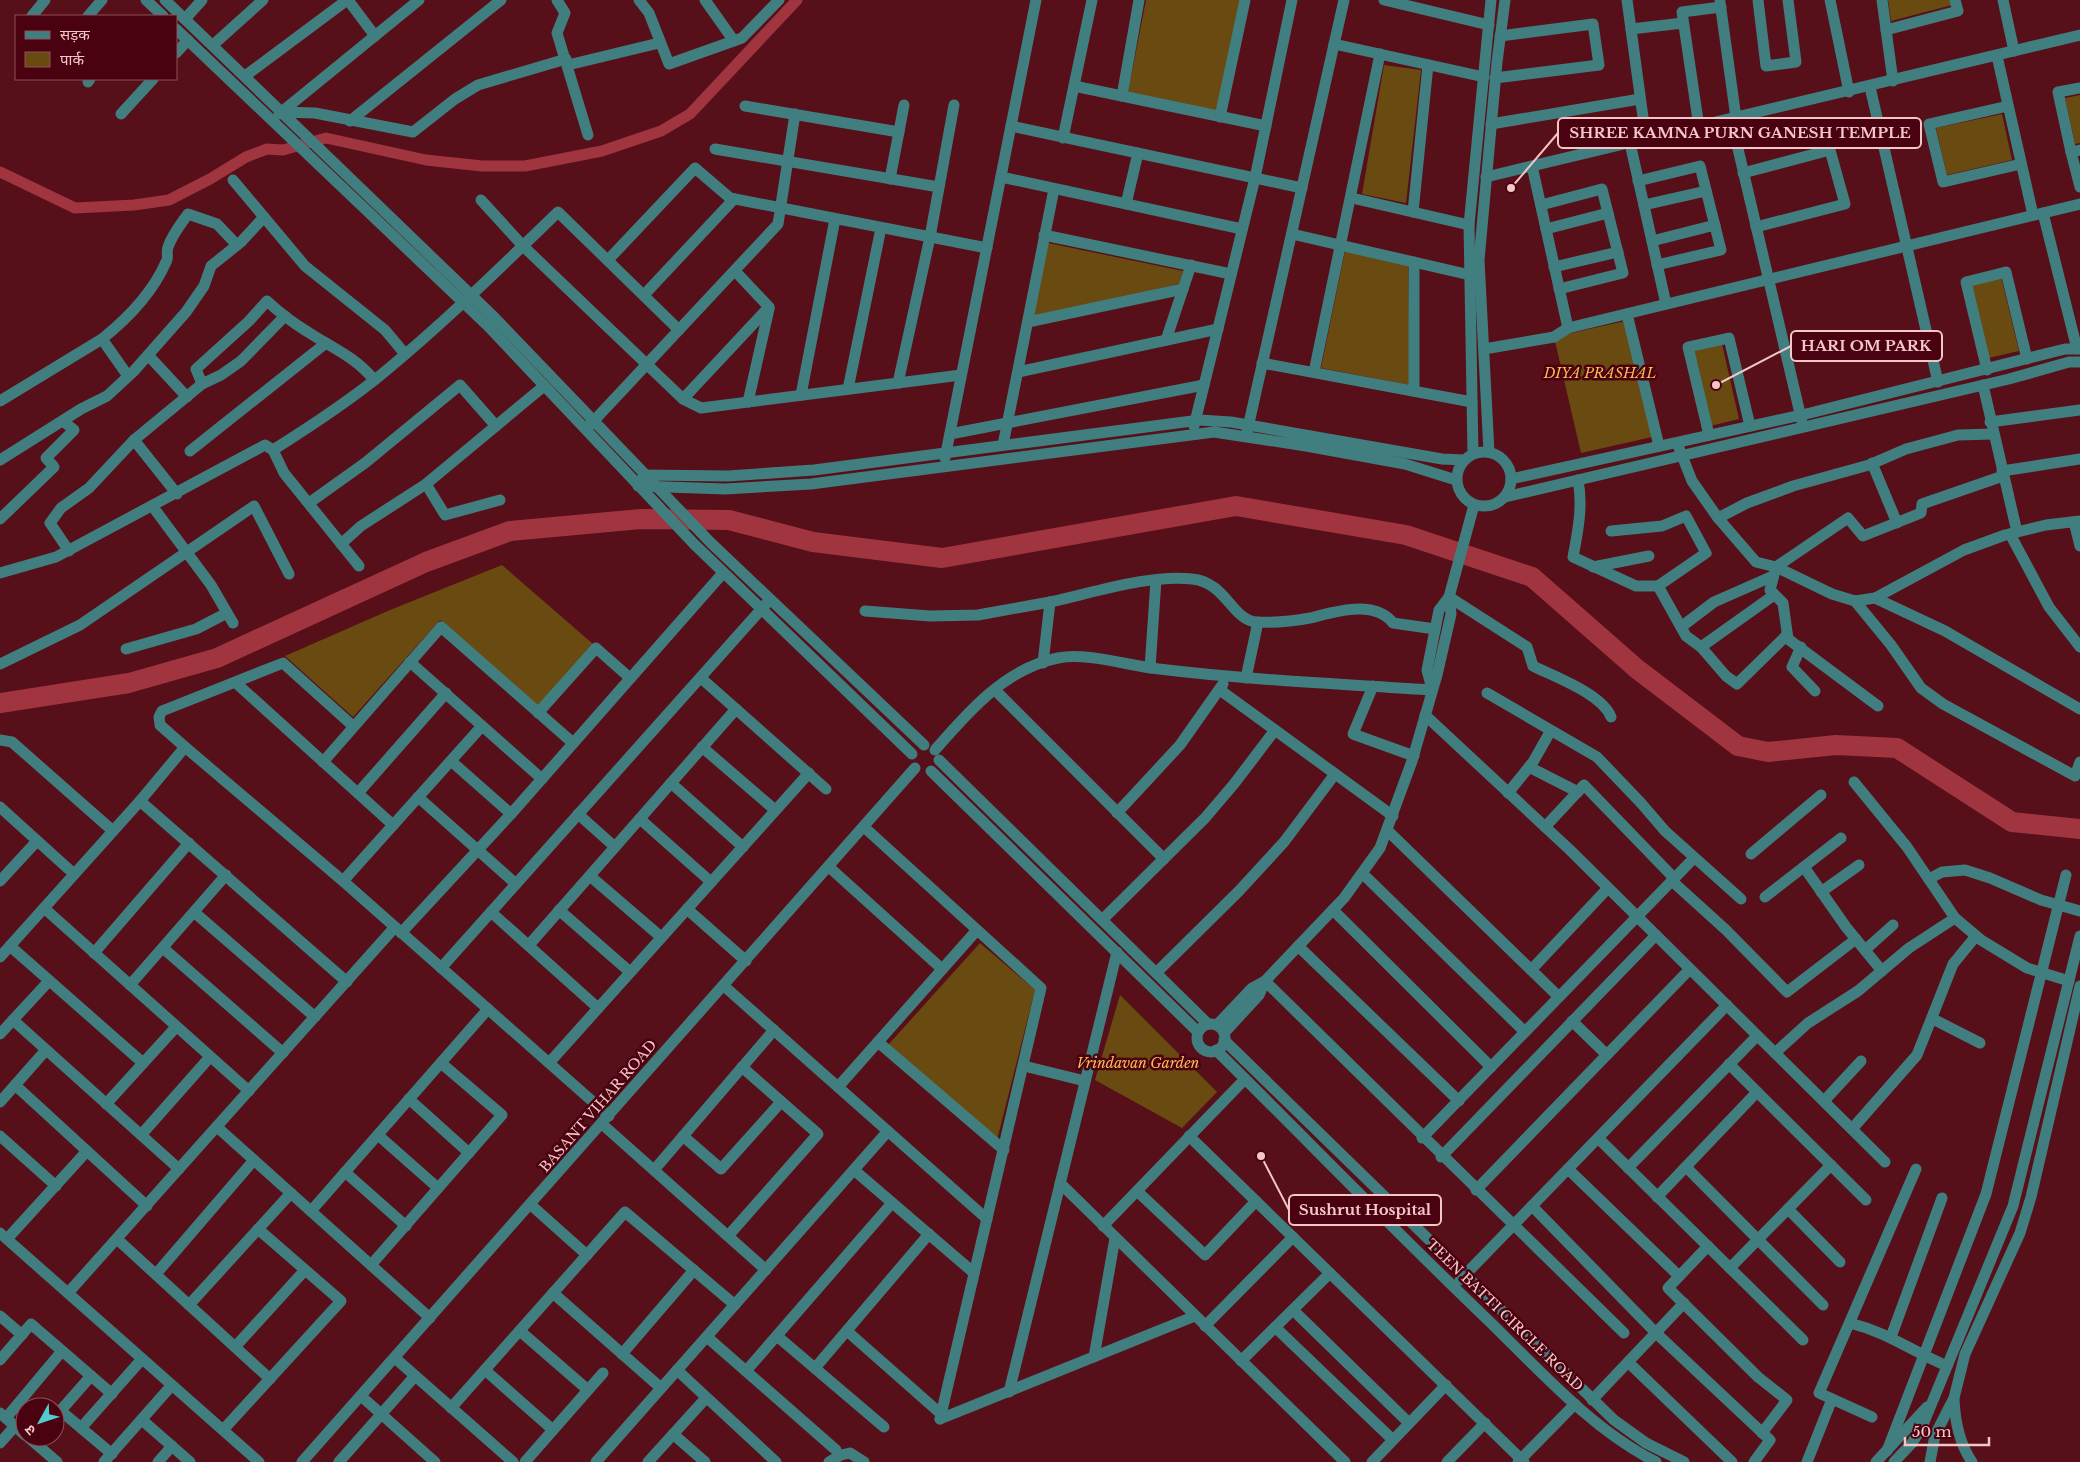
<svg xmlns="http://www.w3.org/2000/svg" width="2080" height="1462" viewBox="0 0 2080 1462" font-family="'Libre Baskerville','Noto Sans Devanagari',serif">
<rect width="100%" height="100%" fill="#570f19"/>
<g fill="#694b11">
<polygon points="1146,0 1240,0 1218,112 1128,93"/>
<polygon points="1888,0 1951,0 1952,5 1891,21"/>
<polygon points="1384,65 1421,70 1406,203 1362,194"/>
<polygon points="2080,95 2080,143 2075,144 2065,98"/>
<polygon points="2002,114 2012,160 1947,175 1936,128"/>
<polygon points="1048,243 1183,271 1179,284 1031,318"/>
<polygon points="1345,251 1408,264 1410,385 1321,368"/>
<polygon points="2001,277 2019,351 1988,358 1970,284"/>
<polygon points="1625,321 1652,437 1581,453 1554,337"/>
<polygon points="1722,344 1739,419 1710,426 1693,351"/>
<polygon points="502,565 593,644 539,707 440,620 353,717 285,656 390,610"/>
<polygon points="980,943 1035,990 997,1140 888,1045"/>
<polygon points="1120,995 1217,1092 1182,1128 1095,1080"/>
</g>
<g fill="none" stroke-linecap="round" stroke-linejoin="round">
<polyline stroke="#a0343f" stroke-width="11" points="0,172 75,208 134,205 169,200 210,179 246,157 267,149 283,150 326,138 426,160 482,166 525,166 602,151 661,131 690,114 797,0"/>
<polyline stroke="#a0343f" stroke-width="20" points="0,703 129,683 217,658 426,562 510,531 641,519 729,520 813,542 942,558 1236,506 1406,535 1532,577 1637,669 1738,746 1768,752 1836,745 1897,748 2012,822 2080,829"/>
<g stroke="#407e80" stroke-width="11">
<polyline points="146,0 163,16"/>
<polyline points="165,0 494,317 711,543 924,745"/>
<polyline points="348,0 375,36"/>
<polyline points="557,0 565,13 557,33 588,135"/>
<polyline points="639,0 649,13 669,64 742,38 779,0"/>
<polyline points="705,0 734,41"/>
<polyline points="1384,0 1489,25"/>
<polyline points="1627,0 1646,139"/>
<polyline points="1758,0 1766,66 1796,62 1788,0"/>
<polyline points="1830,0 1849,92"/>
<polyline points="1882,0 1893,81"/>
<polyline points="2003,0 2014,51"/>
<polyline points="1720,2 1736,118"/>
<polyline points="32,16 45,0"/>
<polyline points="88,16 102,0"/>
<polyline points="185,19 202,0"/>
<polyline points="176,29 488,326 694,544 912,754"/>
<polyline points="1631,29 1683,23"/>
<polyline points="1886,30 1958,11 1955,0"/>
<polyline points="1334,44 1484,77"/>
<polyline points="213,45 263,0"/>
<polyline points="176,53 188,40"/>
<polyline points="1997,56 2033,215"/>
<polyline points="568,65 659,43"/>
<polyline points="245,76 347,0"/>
<polyline points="1495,78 1599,65 1593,24 1500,36"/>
<polyline points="88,82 90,79"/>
<polyline points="1074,86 1266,126"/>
<polyline points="1870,87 1938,382"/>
<polyline points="2080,88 2058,92 2071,152 2080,150"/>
<polyline points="1122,96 1139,0"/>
<polyline points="745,106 899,132"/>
<polyline points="2008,106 1929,124 1943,182 2021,164"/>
<polyline points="282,112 315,113 413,132 455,99 478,85 566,59"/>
<polyline points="121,114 153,79"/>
<polyline points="279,114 419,0"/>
<polyline points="1220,117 1245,0"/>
<polyline points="1731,119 1802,422"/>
<polyline points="350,121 501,0"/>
<polyline points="1491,124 1640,99"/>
<polyline points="1011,126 1302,188"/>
<polyline points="1699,127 1682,12 1721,7"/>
<polyline points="1063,138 1092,0"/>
<polyline points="1630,143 1666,304"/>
<polyline points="715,149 939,187"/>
<polyline points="2071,152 2080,187"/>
<polyline points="1532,166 1568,328"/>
<polyline points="1743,173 1830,150 1845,204 1756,227"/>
<polyline points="1001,177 1242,229"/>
<polyline points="1486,177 2080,35"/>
<polyline points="890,179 904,105"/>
<polyline points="233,180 305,266 385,330 405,354"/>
<polyline points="1638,181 1700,166 1721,250 1657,265"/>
<polyline points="1352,198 1469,225"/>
<polyline points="481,200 523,246 683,399 701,408 961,375"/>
<polyline points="1126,204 1138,153"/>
<polyline points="1541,205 1602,189 1623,273 1559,289"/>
<polyline points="1644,205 1706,191"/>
<polyline points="1413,212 1428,65"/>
<polyline points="2043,213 2077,349"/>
<polyline points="1546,229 1608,213"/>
<polyline points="1292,234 1470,275"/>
<polyline points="1044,235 1231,274"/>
<polyline points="1652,241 1715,225"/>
<polyline points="608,260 695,168 730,198 987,248"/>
<polyline points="1554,267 1618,252"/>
<polyline points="735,271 769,307"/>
<polyline points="644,295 734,199"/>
<polyline points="1627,314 1659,446"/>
<polyline points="1028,322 1183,289"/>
<polyline points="102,339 128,376"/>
<polyline points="1166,340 1191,265"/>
<polyline points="1484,349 1554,337 1568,328 2080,204"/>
<polyline points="148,355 187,397"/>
<polyline points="1262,363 1472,402"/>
<polyline points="1987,370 1966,282 2006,272 2027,359"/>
<polyline points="1018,372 1218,329"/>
<polyline points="1314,372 1380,54"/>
<polyline points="898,383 930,237 954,105"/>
<path d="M202 384 196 369 249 321 267 301C280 313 293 323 308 332 332 348 356 357 374 380"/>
<polyline points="1983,385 2017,532"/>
<polyline points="848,389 881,228"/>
<polyline points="1414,391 1414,262"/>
<polyline points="801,395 835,219"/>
<polyline points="683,399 769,307"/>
<path d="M0 401 102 339C127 319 153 292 166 262 169 258 166 252 168 247 172 235 180 225 188 214L217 224 237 245"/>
<polyline points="748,402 769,309"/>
<polyline points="1990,422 2080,410"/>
<polyline points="589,426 778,224 795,114"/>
<polyline points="1194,426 1255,178 1292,0"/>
<polyline points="1247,432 1344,0"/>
<polyline points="950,434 1204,385"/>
<polyline points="1709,435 1688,347 1729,338 1750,426"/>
<polyline points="134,440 177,494"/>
<polyline points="1003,445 1054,189"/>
<polyline points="1679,448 1692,481 1718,518 1756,562 1776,567 1832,594 1855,601 1875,598 1964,550 2005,535 2046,525 2080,521"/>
<polyline points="273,450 284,473 359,566"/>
<polyline points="190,451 326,343"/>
<circle cx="1484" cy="479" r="27"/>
<polyline points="1489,452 1479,260 1497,62 1505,0"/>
<polyline points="1473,454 1469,225 1491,0"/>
<polyline points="945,458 1036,0"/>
<polyline points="0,460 81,409 107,396 133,372 186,312 204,286 211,266 241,242 264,217"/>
<polyline points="1872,463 1897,523"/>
<polyline points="2002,471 2080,459"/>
<polyline points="1511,479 1810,413 2065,349 2080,349"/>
<polyline points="1456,480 1405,464 1306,446 1214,432 811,484 725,489 638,486 644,475 728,476 814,470 1200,420 1231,422 1442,459 1464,460"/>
<path d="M1578 480C1583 506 1578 531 1573 557L1636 586H1658L1686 636 1701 647 1726 676 1737 684 1787 635"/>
<polyline points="426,484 445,515 500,500"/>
<polyline points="1505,497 2009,379 2069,362 2080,362"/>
<polyline points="309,503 365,463 460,385 496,426"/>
<polyline points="153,507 211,585 233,623"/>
<polyline points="1718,518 1747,503 1793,486 1869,465 1906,449 1958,435 1993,434"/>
<polyline points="0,519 54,467 46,458 74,430 63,421"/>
<polyline points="2074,522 2080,546"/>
<polyline points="1611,531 1662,526 1686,516 1706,553 1658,586"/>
<polyline points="2010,534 2049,607 2080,647"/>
<polyline points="341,544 361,526 426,484 544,386"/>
<polyline points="69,551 50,523 61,508 89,488 134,440 202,384 221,375 241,361 285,316"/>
<polyline points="1593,567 1649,556"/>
<path d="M0 573 56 557 265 445 273 450C311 426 348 402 382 374 444 323 501 267 558 212L679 330"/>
<path d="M1449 597 1527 647 1533 666C1555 677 1602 694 1611 717"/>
<polyline points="1875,598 1945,631 2080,709"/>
<polyline points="1855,601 1891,645 1921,688 1943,704 2075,776 2080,762"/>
<polyline points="865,611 930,616 978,615 1050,602"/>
<polyline points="1681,627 1714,602 1773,576"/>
<polyline points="1701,647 1774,595"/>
<polyline points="1801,647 1792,667 1815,691"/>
<polyline points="126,649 196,629 227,613"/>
<polyline points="410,662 542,779"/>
<path d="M1043 663 1050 602C1092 593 1150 574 1192 579 1226 582 1232 620 1256 622 1273 623 1294 621 1310 618 1335 612 1374 599 1393 623L1435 629"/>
<polyline points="0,664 80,625 254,506 289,574"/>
<polyline points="1150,668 1156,580"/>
<polyline points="701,678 826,789"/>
<polyline points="1246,678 1258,622"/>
<polyline points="236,683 393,825"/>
<polyline points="1373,686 1353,734 1414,756"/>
<polyline points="1432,689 1427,670 1439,610 1449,597 1474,505"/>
<polyline points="995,690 1164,859"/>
<polyline points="1220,690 1393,816"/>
<polyline points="1487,693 1597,757 1641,803 1665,831 1741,899"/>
<polyline points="1878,706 1788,639 1783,603 1770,590 1776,567 1848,518 1863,536 1921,513 1922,504 2003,476"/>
<polyline points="538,713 596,648 630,678"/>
<polyline points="1425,715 1570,850 1885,1162"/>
<polyline points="353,726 283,663 162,711 159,717 160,725 185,747 343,881 609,1116"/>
<polyline points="0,740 12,742 113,831"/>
<polyline points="702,747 775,810"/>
<path d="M935 750C968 712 1006 668 1058 658 1087 652 1129 666 1159 669 1250 680 1341 684 1432 690"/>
<polyline points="939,760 1208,1024"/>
<polyline points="451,761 511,814"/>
<polyline points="323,762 441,627 573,743"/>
<polyline points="1529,767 1578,792"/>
<polyline points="931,771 1198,1032"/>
<polyline points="1854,782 1907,847 1955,918 1981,940 2027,968 2069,981"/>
<polyline points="671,783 743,847"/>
<polyline points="358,793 446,693"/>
<polyline points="1508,793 1533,762 1550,732"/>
<polyline points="418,797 516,884"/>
<polyline points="140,801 347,982"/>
<polyline points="0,807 74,874"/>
<polyline points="1117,813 1180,745 1223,684"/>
<polyline points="578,814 615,847"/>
<polyline points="640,819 711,882"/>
<polyline points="864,827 1041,988 940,1419"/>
<polyline points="1545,827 1584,785 1674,878"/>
<polyline points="1388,831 1559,997"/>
<polyline points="1751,854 1821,795"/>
<polyline points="829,867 942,969"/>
<polyline points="1804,867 1846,927 1882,971"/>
<polyline points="1362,873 1525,1032"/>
<polyline points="590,876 661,937"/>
<polyline points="1929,879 1942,872 1965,870 1990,878 2041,900 2080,911"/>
<polyline points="0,881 37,841"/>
<polyline points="343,881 482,726"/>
<polyline points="1672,881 1726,930 1787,992 1856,939"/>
<polyline points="1821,892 1859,865"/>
<polyline points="1765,897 1841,838"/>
<polyline points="44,908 249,1091"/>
<polyline points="687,909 746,961"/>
<polyline points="559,910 630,972"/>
<polyline points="1333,910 1491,1067"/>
<polyline points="194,912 315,1017"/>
<polyline points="491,912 598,1008"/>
<polyline points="1102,920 1205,818 1234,784 1275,730"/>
<polyline points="401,933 511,814 723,573"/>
<polyline points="529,945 736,709"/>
<polyline points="10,946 143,1063"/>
<polyline points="1298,946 1459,1101"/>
<polyline points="163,948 283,1053"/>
<polyline points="1865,950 1893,925"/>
<polyline points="94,953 189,843"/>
<polyline points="0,957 140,801 185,747"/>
<polyline points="441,968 766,604"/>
<polyline points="1531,970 1608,888"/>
<polyline points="1156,973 1239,891 1284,842 1335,774"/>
<polyline points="1265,981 1624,1333"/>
<polyline points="130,985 226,875"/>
<polyline points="724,986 987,1219"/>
<polyline points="1933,1019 1980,1043"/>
<polyline points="13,1020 179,1169"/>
<polyline points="1572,1021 1607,1055"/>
<circle cx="1211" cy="1038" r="14"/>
<polyline points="1217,1025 1252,988 1265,981 1344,898 1380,848 1412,761 1437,675 1451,614 1449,597"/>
<polyline points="1224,1033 1259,995 1265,981"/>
<polyline points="0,1034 49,981"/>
<polyline points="1224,1040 1614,1420 1646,1443 1684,1462"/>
<polyline points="878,1042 1004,1150"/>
<path d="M1216 1050C1308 1141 1398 1234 1491 1323 1542 1373 1592 1429 1656 1462"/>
<polyline points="1775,1053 1808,1023 1858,991 1909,948 1955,918"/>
<polyline points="549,1063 809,773"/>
<polyline points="1729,1064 1866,1200"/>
<polyline points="1024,1066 1085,1081"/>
<polyline points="15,1085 147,1206"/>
<polyline points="838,1087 977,930"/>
<polyline points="409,1099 469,1153"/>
<polyline points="1824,1101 1861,1061"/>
<polyline points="0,1102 46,1050"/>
<polyline points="106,1104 176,1027"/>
<polyline points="602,1124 766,1270"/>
<polyline points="217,1127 430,1318"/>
<polyline points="1852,1129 1917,1055 1953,964 1976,936"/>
<polyline points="141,1135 210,1057"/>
<polyline points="378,1135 438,1188"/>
<polyline points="0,1136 56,1186"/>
<polyline points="683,1136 721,1169 781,1102"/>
<polyline points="1189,1136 1524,1462"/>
<polyline points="1422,1138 1694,858"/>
<polyline points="1598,1138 1803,1340"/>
<polyline points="1441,1157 1656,935"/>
<polyline points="1686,1167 1823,1305"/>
<polyline points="1628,1168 1757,1036"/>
<polyline points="1568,1169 1679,1276"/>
<polyline points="654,1170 774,1030"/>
<polyline points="854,1170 974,1273"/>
<polyline points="345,1172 406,1226"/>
<polyline points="1060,1183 1345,1462"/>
<polyline points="1476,1190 1690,969"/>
<polyline points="1137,1191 1205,1255 1256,1201"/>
<polyline points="1657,1197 1757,1092"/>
<polyline points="531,1205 587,1255"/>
<polyline points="1532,1206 1656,1333 1770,1440 1754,1462"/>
<polyline points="1788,1209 1840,1262"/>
<polyline points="311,1211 488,1009"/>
<polyline points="1103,1226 1245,1079"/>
<polyline points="0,1233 259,1462"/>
<polyline points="728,1236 818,1134 742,1067"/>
<polyline points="7,1239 87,1151"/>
<polyline points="117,1239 270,1379"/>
<polyline points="1708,1246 1668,1288 1758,1377 1787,1400 1762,1433"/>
<polyline points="371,1265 502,1115 441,1063"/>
<polyline points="1730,1268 1831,1165"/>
<polyline points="156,1274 254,1160"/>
<polyline points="1460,1280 1727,1005"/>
<polyline points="68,1293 395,927"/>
<polyline points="553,1293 661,1388"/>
<polyline points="189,1305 291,1193"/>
<polyline points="1293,1310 1409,1423"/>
<polyline points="0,1316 22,1335"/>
<path d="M1850 1323C1889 1333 1911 1351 1947 1366"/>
<polyline points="1205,1326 1293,1237"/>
<polyline points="1275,1327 1393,1440"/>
<polyline points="520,1331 588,1390"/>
<polyline points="847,1331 941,1414"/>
<polyline points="777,1336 884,1427"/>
<polyline points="707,1337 836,1450"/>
<polyline points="1891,1337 1942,1198"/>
<polyline points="235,1347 305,1270"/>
<polyline points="622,1354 694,1270"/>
<polyline points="1094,1357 1115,1238"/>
<polyline points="395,1358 513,1462"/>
<polyline points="0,1360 31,1324 112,1394"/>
<polyline points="1241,1361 1330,1273"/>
<polyline points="1628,1362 1732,1462"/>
<polyline points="815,1368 929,1234"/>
<polyline points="485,1370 553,1430"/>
<polyline points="677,1370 776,1462"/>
<polyline points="746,1371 892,1203"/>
<polyline points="1009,1392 1117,952"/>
<polyline points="361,1396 435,1462"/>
<path d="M1954 1399C1955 1422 1959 1443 1972 1462"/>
<polyline points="1592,1400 1684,1303"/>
<polyline points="451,1408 625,1212 735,1305"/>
<polyline points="61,1411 112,1454"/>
<polyline points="0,1413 25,1435"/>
<polyline points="55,1417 91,1376"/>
<polyline points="1872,1417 1819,1393 1916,1169"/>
<polyline points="6,1418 62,1351"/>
<polyline points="940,1419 1195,1316"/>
<polyline points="142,1420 190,1462"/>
<polyline points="81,1428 142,1359"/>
<polyline points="223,1430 341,1301 258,1229"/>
<polyline points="673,1434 705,1462"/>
<polyline points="28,1437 57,1462"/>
<polyline points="0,1443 15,1426"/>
<polyline points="1887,1451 1986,1194 2066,875"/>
<polyline points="104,1462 172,1385"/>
<polyline points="158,1462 172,1446"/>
<polyline points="302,1462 915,768"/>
<polyline points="339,1462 415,1376"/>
<polyline points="525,1462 603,1373"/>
<polyline points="596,1462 888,1131"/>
<polyline points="648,1462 706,1398"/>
<polyline points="829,1462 841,1455 850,1453 864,1462"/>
<polyline points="1372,1462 1446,1385"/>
<polyline points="1447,1462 1485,1423"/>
<polyline points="1518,1462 1575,1404"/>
<polyline points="1807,1462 1832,1399"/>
<polyline points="1876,1462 1927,1407"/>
<polyline points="1894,1462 1912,1443 1922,1427 2013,1206 2080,936"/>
<polyline points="1930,1462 1935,1435 1954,1398 1965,1354 2020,1233 2031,1197 2080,986"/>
</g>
</g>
<g text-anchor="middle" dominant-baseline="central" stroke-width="5" stroke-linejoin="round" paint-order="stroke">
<g font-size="14" font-style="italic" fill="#fbbe56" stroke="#4b0210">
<text x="1600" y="373">DIYA PRASHAL</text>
<text x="1138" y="1063">Vrindavan Garden</text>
</g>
<g font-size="14" fill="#f4c7c7" stroke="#4b0210">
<text transform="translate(598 1106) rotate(-49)">BASANT VIHAR ROAD</text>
<text transform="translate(1505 1315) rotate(44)">TEEN BATTI CIRCLE ROAD</text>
</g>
</g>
<path fill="none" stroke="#f4c7c7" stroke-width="2" d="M1511 188L1558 133M1716 385L1791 346M1261 1156L1289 1210"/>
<g fill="#f4c7c7" stroke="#4b0210" stroke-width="2">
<circle cx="1511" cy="188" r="5"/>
<circle cx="1716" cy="385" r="5"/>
<circle cx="1261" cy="1156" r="5"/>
</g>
<g fill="#4b0210" stroke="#f4c7c7" stroke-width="2">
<rect x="1558" y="118" width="363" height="30" rx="5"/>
<rect x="1791" y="331" width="151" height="30" rx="5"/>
<rect x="1289" y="1195" width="152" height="30" rx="5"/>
</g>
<g font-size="15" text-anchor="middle" font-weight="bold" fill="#f4c7c7">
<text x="1740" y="138">SHREE KAMNA PURN GANESH TEMPLE</text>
<text x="1866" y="351">HARI OM PARK</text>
<text x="1365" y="1215">Sushrut Hospital</text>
</g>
<rect x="15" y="15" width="162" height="65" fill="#4b0210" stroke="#8f5159"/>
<rect x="25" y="31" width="25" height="8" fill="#407e80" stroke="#8f5159"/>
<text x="60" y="40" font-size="15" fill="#f4c7c7">सड़क</text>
<rect x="25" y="52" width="25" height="15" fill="#694b11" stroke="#8f5159"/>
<text x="60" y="65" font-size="15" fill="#f4c7c7">पार्क</text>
<g transform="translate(40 1422) rotate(230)"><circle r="24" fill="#4b0210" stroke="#8f5159"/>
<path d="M0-4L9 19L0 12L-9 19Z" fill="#52ccd0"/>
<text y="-8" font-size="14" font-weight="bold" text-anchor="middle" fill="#f4c7c7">उ</text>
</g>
<path d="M1905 1437v8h84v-8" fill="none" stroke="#f4c7c7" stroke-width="2.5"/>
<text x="1912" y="1437" font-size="15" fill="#f4c7c7" stroke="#4b0210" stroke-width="4" paint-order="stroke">50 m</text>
</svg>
